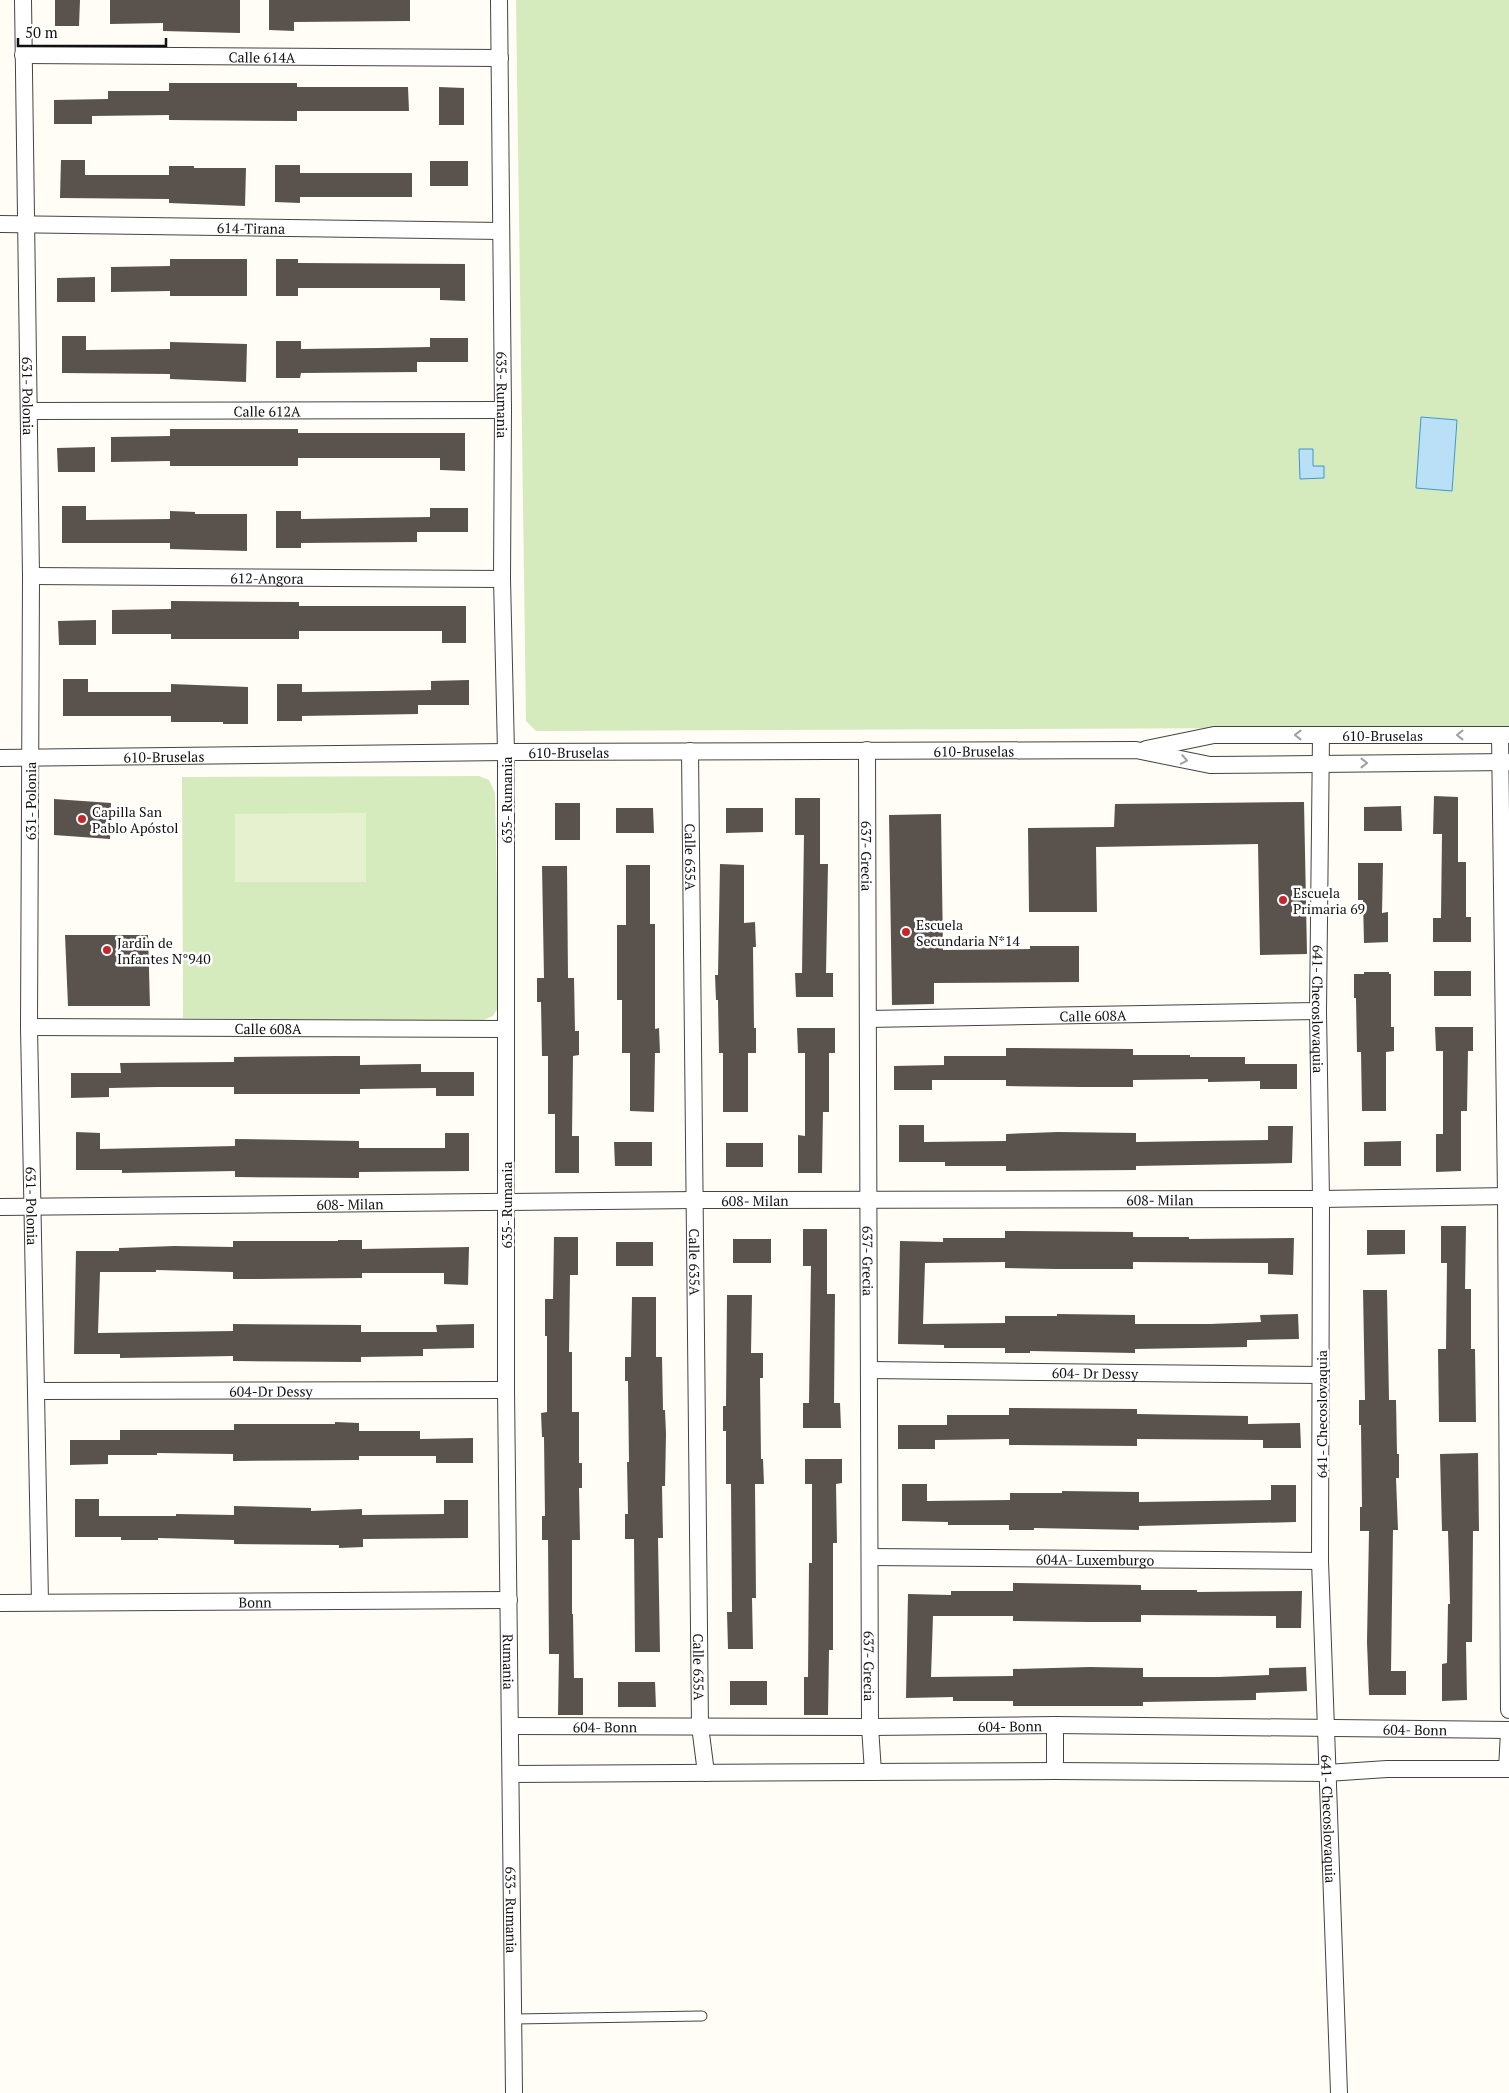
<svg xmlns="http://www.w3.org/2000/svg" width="1509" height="2093" viewBox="0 0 1509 2093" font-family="'PT Serif',serif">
<rect width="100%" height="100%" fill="#fffdf5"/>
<g fill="#d5ebbd">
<polygon points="516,0 1509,0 1509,727 536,731 526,721"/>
<polygon points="479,776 489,780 495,793 499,1006 493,1016 481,1021 183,1018 182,777"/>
</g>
<polygon fill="#e6f2cf" points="366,813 366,882 235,882 235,814"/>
<g fill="#b9e0f7" stroke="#3f96cf">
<polygon points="1421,417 1457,420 1452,491 1416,488"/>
<polygon points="1299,449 1313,449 1313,466 1324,466 1324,478 1300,479"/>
</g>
<g fill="#5a524d">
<polygon points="55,0 80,0 79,26 55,26"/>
<polygon points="110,0 240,0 240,33 163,31 163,23 110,24"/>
<polygon points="269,0 410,0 410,21 294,22 294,31 269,30"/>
<polygon points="169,83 297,83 297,87 408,87 409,111 297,111 297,121 169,120 169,115 92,116 92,124 54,124 54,100 108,99 108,91 169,91"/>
<polygon points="439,87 464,88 464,125 439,125"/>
<polygon points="61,160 85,160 85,175 169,175 169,166 194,166 194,168 246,168 245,206 169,203 169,199 60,198"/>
<rect x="430" y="161" width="38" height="25"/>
<polygon points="275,165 300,165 300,173 412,173 412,197 300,197 300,203 275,202"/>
<polygon points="170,259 247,259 247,296 170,296 170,291 111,292 111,267 170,266"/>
<polygon points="276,259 298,259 298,263 465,264 465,301 440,300 440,288 298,288 298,296 276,296"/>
<polygon points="95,277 95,302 57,302 57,278"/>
<polygon points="62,336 86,336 86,350 170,349 170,342 247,344 246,382 170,379 170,374 62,373"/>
<polygon points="430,338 468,338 468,362 417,362 417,372 301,373 300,378 276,378 276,341 301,341 301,349 379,348 430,347"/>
<polygon points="170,429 298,429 298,433 465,433 465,471 440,470 440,458 298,458 298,466 170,466 170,461 111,462 111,437 170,436"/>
<polygon points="95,447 95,472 58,472 57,448"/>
<polygon points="62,506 86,506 86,520 170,519 170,511 195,512 195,514 247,514 247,551 170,549 170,543 62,543"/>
<polygon points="430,508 468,508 468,532 417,532 417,542 301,543 301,548 276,548 276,511 301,511 301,519 430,517"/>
<polygon points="171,601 299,602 299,606 466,606 466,643 442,643 442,631 299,631 299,639 171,639 171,634 112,634 112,610 171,609"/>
<polygon points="96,620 96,645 59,645 58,621"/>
<polygon points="63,679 88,679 88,692 171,692 171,684 248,687 248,724 223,724 223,722 171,722 171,716 63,716"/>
<polygon points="469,680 469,705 418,705 418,714 302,716 302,721 277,721 277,684 302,684 302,692 380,691 431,690 431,681"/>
<polygon points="1434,796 1458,797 1458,862 1466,862 1466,917 1471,917 1471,942 1433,942 1433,918 1441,918 1442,834 1433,834"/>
<polygon points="795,798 820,798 820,864 828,864 826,973 833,973 833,997 796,997 795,973 802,973 804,835 795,835"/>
<polygon points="54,799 111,803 110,839 54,835"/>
<polygon points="1304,802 1307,954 1260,955 1258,844 1096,847 1097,912 1029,912 1028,828 1114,827 1115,804"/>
<rect x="555" y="803" width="25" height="37"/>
<polygon points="1401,806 1402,831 1364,831 1364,807"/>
<polygon points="616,808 653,808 654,833 616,833"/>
<polygon points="726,808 763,808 763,832 726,833"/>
<polygon points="941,814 943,950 1030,949 1030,946 1079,946 1079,982 934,983 934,1004 892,1005 889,815"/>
<polygon points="1358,863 1383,863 1382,913 1388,912 1388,942 1364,943 1363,900 1358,900"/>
<polygon points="720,864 744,865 744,923 755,922 756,947 753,947 754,1028 756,1028 756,1053 748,1053 748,1112 723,1112 723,1053 719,1053 718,1000 716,1000 715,975 718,975"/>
<polygon points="626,865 650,865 650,924 655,924 655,1029 659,1028 660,1053 655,1053 654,1112 630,1111 630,1053 622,1053 622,1000 617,1000 617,925 626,925"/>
<polygon points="542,866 567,866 568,978 574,978 575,1031 579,1031 579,1055 573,1056 572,1136 579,1136 579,1173 555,1173 555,1114 548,1114 548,1056 542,1056 541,1002 537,1002 537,978 544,978"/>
<polygon points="65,935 148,935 150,1006 68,1006"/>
<rect x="1434" y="971" width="37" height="25"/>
<polygon points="1364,972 1389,972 1389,974 1391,974 1391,1027 1394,1027 1394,1051 1386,1052 1386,1111 1362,1111 1361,1052 1357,1052 1356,998 1354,998 1354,974 1364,974"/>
<polygon points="1435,1027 1473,1027 1473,1051 1468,1051 1467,1111 1461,1111 1461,1171 1436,1172 1436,1134 1443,1134 1443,1051 1436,1051"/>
<polygon points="797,1028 835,1028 835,1053 829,1053 829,1112 823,1112 822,1173 798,1173 798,1135 805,1136 805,1053 798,1053"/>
<polygon points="1006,1048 1133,1049 1133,1055 1190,1055 1190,1057 1245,1057 1245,1064 1297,1064 1297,1089 1260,1089 1260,1081 1208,1082 1208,1079 1133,1080 1133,1087 1082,1087 1006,1086 1006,1080 932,1080 932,1090 894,1090 894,1066 944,1065 944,1056 1006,1056"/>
<polygon points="336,1056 360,1056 360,1065 421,1064 421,1072 474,1072 474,1096 436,1096 436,1088 360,1089 360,1094 234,1094 234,1087 158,1087 109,1088 109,1097 71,1098 71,1073 121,1073 120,1063 234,1062 234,1057"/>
<polygon points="899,1125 924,1125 924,1142 1006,1141 1006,1134 1058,1132 1136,1133 1136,1142 1268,1140 1268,1126 1293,1126 1292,1163 1136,1166 1136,1170 1006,1171 1006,1166 945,1166 945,1162 899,1162"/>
<polygon points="76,1132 100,1133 100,1149 235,1146 235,1139 359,1141 359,1148 445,1148 445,1133 469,1133 469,1171 359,1172 359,1178 235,1177 235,1171 122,1173 122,1170 76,1170"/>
<polygon points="1401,1141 1401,1166 1364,1166 1364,1142"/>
<polygon points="614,1142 652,1142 652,1166 615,1166"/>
<rect x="726" y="1143" width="37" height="24"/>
<polygon points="1441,1226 1466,1226 1465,1289 1471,1289 1471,1349 1475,1349 1476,1422 1439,1422 1438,1349 1446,1349 1447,1263 1441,1263"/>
<polygon points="803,1229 827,1229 827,1294 835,1294 834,1403 840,1403 841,1428 803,1428 803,1403 809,1403 811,1266 803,1266"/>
<polygon points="1367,1230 1405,1230 1405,1254 1367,1255"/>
<polygon points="1005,1231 1133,1232 1133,1237 1189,1237 1189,1239 1294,1238 1293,1275 1268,1274 1268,1263 1133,1262 1133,1269 1057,1269 1005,1268 1005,1262 925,1263 923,1324 1005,1323 1005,1316 1057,1316 1057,1314 1135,1315 1135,1324 1210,1324 1261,1322 1260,1315 1298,1314 1299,1339 1247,1340 1247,1347 1135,1349 1135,1353 1030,1351 1030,1353 1005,1353 1005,1348 944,1348 944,1345 898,1344 900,1241 943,1242 943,1238 1005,1238"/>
<polygon points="554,1237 578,1237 578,1275 570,1275 569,1352 572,1352 572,1412 579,1412 579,1463 582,1463 582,1488 579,1488 580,1540 572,1540 572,1614 573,1614 574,1678 583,1678 583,1715 558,1715 559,1654 549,1654 548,1540 542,1540 542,1516 545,1516 544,1437 542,1437 541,1413 547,1412 547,1336 545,1336 545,1299 553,1299"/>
<rect x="733" y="1239" width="38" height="24"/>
<polygon points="338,1240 362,1240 362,1249 469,1247 468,1285 444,1284 444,1273 362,1273 362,1278 257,1279 233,1279 233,1272 156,1270 156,1272 100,1272 98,1333 233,1331 233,1324 361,1325 361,1332 437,1332 436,1325 474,1324 474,1348 423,1349 423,1356 361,1357 361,1362 233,1361 233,1356 120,1358 120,1354 74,1354 76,1251 119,1251 119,1248 174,1246 233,1247 233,1241 338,1241"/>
<rect x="616" y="1242" width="37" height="24"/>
<polygon points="1363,1290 1387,1290 1389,1400 1396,1400 1397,1454 1399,1454 1399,1478 1396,1478 1398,1530 1393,1530 1391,1671 1406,1671 1406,1695 1369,1695 1367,1642 1369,1531 1360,1531 1360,1507 1362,1507 1361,1425 1359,1425 1359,1400 1365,1400"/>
<polygon points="727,1295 752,1295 751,1353 763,1353 763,1378 760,1378 761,1459 763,1459 764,1484 755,1484 756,1598 752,1598 753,1649 728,1649 727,1612 732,1612 731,1484 726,1484 726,1431 723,1431 723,1406 726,1406"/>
<polygon points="632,1297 656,1297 656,1357 662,1357 663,1410 665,1410 666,1434 665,1486 662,1486 663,1538 658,1538 660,1652 635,1652 634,1539 625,1539 625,1514 628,1514 627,1462 629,1462 628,1381 625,1381 625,1357 631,1357"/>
<polygon points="1009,1408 1137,1409 1137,1414 1248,1416 1248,1424 1300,1423 1301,1448 1263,1448 1263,1440 1137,1439 1137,1446 1009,1445 1009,1439 935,1440 935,1449 898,1449 898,1425 947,1425 947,1415 1009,1415"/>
<polygon points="335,1422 359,1423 359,1431 420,1431 420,1439 473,1438 473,1463 436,1463 436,1456 359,1456 359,1460 233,1461 233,1454 157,1453 157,1455 108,1455 108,1464 70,1465 70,1440 120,1440 120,1430 234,1430 234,1424 335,1424"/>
<polygon points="1478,1453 1479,1531 1473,1531 1472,1642 1466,1642 1467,1700 1442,1701 1442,1664 1447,1663 1448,1604 1450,1604 1448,1531 1442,1531 1440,1454"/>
<polygon points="805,1459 842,1459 842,1483 836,1484 837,1543 833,1543 833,1650 829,1650 828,1715 804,1715 804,1677 808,1677 809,1563 812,1563 812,1484 805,1484"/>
<polygon points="902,1484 927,1484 927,1501 1010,1500 1010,1493 1062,1493 1062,1491 1139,1492 1139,1502 1271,1500 1271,1485 1296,1485 1296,1522 1139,1526 1139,1530 1034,1528 1034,1530 1009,1530 1009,1525 948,1525 948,1522 902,1521"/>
<polygon points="75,1499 99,1499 99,1516 176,1516 176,1514 234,1515 234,1506 311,1508 311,1511 362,1509 362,1515 444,1514 444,1500 468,1500 468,1538 363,1539 363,1547 339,1548 339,1545 234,1544 234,1540 158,1538 158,1540 121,1540 121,1537 75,1537"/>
<polygon points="1013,1583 1141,1585 1141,1590 1197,1590 1197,1592 1302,1591 1301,1628 1276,1628 1276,1616 1141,1615 1141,1622 1089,1622 1013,1621 1013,1616 933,1616 931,1677 1013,1676 1013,1669 1090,1667 1143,1668 1143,1677 1218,1677 1269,1675 1269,1668 1306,1667 1307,1691 1256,1693 1256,1700 1143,1702 1143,1706 1013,1706 1013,1701 953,1701 953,1697 906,1698 908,1594 951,1595 951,1591 1013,1591"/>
<rect x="730" y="1681" width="37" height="24"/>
<polygon points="618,1682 655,1682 656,1707 618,1707"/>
</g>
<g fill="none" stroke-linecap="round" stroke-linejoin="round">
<defs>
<polyline id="service" points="514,2019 702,2016"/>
<g id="minor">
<path id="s1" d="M23 0 31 576 29 1027 40 1602"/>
<path id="s2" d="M499 0 503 410 502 579 506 752V1390L514 2093"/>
<path id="s3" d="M23 55 500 58"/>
<path id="s4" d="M0 224 501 231"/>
<path id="s5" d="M29 411 503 410"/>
<path id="s6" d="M31 576 502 579"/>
<path id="s7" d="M1321 735 1318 1011 1321 1199 1320 1561 1339 2093"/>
<polyline points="1500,735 1506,1196 1509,1710"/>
<path id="s8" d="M1146 749 1214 735H1509"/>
<path id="s9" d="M867 750 870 1727 873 1772"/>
<path id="s10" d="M690 751 700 1726 706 1773"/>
<path id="s11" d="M0 758 506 752 1136 750 1210 765 1509 762"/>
<path id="s12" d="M868 1019 1318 1011"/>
<path id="s13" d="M29 1027 506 1029"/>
<path id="s14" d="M0 1207 695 1200 1321 1199 1509 1196"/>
<path id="s15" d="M869 1370 1321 1375"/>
<path id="s16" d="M37 1391 506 1390"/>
<path id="s17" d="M870 1557 1320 1561"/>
<path id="s18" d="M0 1603 509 1600"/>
<polyline points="1055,1725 1055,1771"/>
<path id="s19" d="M511 1726 870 1727 1055 1725 1509 1730"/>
<polyline points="1507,1769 1509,1732"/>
<polyline points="511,1774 1055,1771 1327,1773 1387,1769 1509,1769"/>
</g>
</defs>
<use href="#service" stroke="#444" stroke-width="11"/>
<use href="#minor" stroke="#444" stroke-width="18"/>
<use href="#service" stroke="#fff" stroke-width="9"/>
<use href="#minor" stroke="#fff" stroke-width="16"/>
</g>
<defs><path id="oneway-chevron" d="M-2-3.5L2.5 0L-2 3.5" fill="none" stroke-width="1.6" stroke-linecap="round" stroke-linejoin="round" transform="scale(1.25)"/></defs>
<g stroke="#a0a0a0">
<use href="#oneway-chevron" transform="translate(1298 735) rotate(180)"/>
<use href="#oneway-chevron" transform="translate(1460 735) rotate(-180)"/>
<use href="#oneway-chevron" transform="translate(1184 760) rotate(11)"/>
<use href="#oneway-chevron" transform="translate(1364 763)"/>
</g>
<g fill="#c4262e" stroke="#fff" stroke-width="2">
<circle cx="82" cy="819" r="5"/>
<circle cx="1283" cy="900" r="5"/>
<circle cx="906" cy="932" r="5"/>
<circle cx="107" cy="950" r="5"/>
</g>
<g text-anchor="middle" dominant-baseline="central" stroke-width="5" stroke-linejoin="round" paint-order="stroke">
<g font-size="14" fill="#111" stroke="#fff">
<text stroke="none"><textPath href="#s3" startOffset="239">Calle 614A</textPath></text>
<text stroke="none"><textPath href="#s4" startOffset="251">614-Tirana</textPath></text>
<text stroke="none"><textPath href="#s2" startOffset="395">635- Rumania</textPath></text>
<text stroke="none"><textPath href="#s1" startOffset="396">631- Polonia</textPath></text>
<text stroke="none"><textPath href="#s5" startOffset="238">Calle 612A</textPath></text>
<text stroke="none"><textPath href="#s6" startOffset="236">612-Angora</textPath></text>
<text stroke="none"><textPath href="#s8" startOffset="238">610-Bruselas</textPath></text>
<text stroke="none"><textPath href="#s11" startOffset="974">610-Bruselas</textPath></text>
<text stroke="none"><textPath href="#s11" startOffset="569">610-Bruselas</textPath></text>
<text stroke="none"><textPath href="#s11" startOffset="164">610-Bruselas</textPath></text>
<text transform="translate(506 800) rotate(-90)">635- Rumania</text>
<text transform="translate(30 801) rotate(-90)">631- Polonia</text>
<text stroke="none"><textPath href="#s9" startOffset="106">637- Grecia</textPath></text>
<text stroke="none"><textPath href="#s10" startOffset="106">Calle 635A</textPath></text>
<text stroke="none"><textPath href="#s7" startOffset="274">641- Checoslovaquia</textPath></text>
<text stroke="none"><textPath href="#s12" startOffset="225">Calle 608A</textPath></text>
<text stroke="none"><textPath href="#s13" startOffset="239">Calle 608A</textPath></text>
<text stroke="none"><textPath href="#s14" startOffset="1160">608- Milan</textPath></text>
<text stroke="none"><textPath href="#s14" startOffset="755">608- Milan</textPath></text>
<text stroke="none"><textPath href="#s14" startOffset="350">608- Milan</textPath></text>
<text transform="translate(506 1205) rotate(-90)">635- Rumania</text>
<text stroke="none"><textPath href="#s1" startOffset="1206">631- Polonia</textPath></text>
<text stroke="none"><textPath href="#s9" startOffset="511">637- Grecia</textPath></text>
<text stroke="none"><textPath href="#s10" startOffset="511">Calle 635A</textPath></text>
<text stroke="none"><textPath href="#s15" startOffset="226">604- Dr Dessy</textPath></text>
<text stroke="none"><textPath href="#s16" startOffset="234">604-Dr Dessy</textPath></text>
<text transform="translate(1321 1414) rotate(-90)">641- Checoslovaquia</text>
<text stroke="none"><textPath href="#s17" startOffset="225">604A- Luxemburgo</textPath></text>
<text stroke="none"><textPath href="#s18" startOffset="255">Bonn</textPath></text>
<text stroke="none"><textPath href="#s2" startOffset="1662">Rumania</textPath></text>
<text stroke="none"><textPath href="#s9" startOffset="916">637- Grecia</textPath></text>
<text stroke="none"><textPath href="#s10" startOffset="916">Calle 635A</textPath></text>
<text stroke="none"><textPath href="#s19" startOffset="94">604- Bonn</textPath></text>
<text stroke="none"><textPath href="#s19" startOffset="499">604- Bonn</textPath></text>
<text stroke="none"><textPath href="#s19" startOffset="904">604- Bonn</textPath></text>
<text stroke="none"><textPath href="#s7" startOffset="1084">641- Checoslovaquia</textPath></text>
<text stroke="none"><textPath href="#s2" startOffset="1910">633- Rumania</textPath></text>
</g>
<g font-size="14" fill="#111" stroke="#fff" text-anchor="start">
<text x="92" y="811">Capilla San<tspan x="92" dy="16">Pablo Apóstol</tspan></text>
<text x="1293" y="892">Escuela<tspan x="1293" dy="16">Primaria 69</tspan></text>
<text x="916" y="924">Escuela<tspan x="916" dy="16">Secundaria N*14</tspan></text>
<text x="117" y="942">Jardin de<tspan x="117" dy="16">Infantes N°940</tspan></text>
</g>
</g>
<path d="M18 38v8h148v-8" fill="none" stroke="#111111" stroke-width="2.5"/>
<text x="25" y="38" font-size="15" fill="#111111" stroke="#ffffff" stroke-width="4" paint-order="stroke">50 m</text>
</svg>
